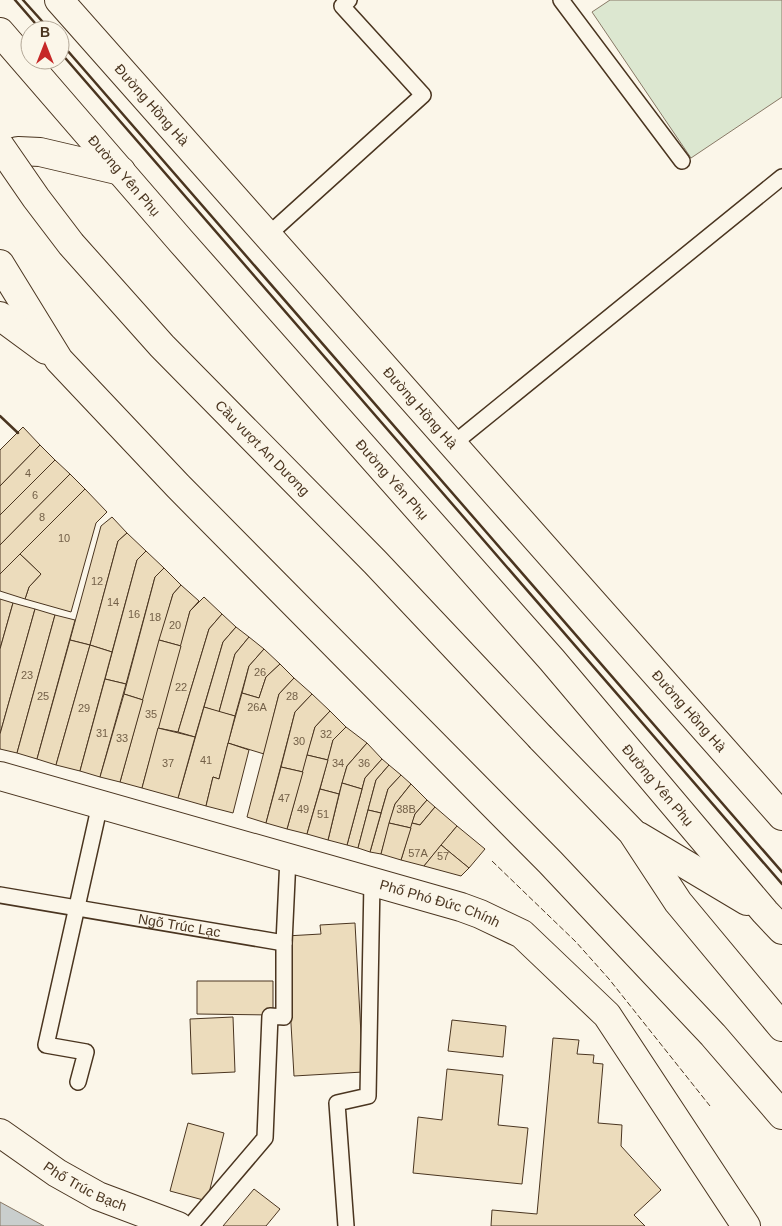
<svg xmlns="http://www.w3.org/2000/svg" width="782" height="1226" viewBox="0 0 782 1226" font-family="Arial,sans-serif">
<rect width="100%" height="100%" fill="#fbf6e9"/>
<polygon fill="#dce7d0" stroke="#887966" points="610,0 782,0 782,97 691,158 592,12"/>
<polygon fill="#c9cecd" stroke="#887966" points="0,1202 44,1226 0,1226"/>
<g fill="#ecdcbc" stroke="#4a3520">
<polygon points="23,427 40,445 0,486 0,450"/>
<polygon points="40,445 55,460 0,515 0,486"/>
<polygon points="55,460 70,474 0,545 0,515"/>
<polygon points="70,474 85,489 0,574 0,545"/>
<polygon points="85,489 107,512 96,523 71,612 25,599 29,587 41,574 20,554"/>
<polygon points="112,517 127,533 118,541 90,645 70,640 101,526"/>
<polygon points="127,533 146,551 137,560 112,652 90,645 118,541"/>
<polygon points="146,551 164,568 155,577 126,684 105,679 137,560"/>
<polygon points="20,554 41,574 29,587 25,599 0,591 0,574"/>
<polygon points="164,568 181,585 173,594 143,700 124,694 155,577"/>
<polygon points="181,585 199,601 190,611 181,646 159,640 173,594"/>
<polygon points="204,597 222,614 209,629 178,732 158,728 190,611"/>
<polygon points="0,599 13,603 0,649"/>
<polygon points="13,603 35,609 0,734 0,649"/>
<polygon points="35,609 55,615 17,753 0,749 0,734"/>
<polygon points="222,614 236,627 223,642 195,737 178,732 209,629"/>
<polygon points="55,615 75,620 37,759 17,753"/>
<polygon points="236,627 249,637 235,654 219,712 204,707 223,642"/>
<polygon points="249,637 264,649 249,666 235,716 219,712 235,654"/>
<polygon points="70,640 90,645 56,765 37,759"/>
<polygon points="159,640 181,646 142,788 120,782"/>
<polygon points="90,645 112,652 80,771 56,765"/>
<polygon points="264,649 280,664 266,677 259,698 242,693 249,666"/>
<polygon points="280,664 294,678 279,694 264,754 228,743 242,693 259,698 266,677"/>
<polygon points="294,678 312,694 295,712 266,823 247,817 279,694"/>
<polygon points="105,679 126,684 100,777 80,771"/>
<polygon points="124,694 143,700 120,782 100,777"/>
<polygon points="312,694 330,711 315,727 303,772 281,767 295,712"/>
<polygon points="204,707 235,716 219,779 213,777 206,806 178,798"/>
<polygon points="330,711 346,727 333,740 328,760 307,755 315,727"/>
<polygon points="346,727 367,743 347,766 339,794 320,789 333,740"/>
<polygon points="158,728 195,737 178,798 142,788"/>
<polygon points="228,743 249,750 233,813 206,806 213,777 219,779"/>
<polygon points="367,743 382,759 365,778 362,789 342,783 347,766"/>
<polygon points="307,755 328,760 307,834 287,829"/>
<polygon points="382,759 389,765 376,780 358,848 347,845 365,778"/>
<polygon points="389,765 401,775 388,789 381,813 368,810 376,780"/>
<polygon points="281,767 303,772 287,829 266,823"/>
<polygon points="401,775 411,784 395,804 381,854 370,852 388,789"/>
<polygon points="342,783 362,789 347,845 328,840"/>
<polygon points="411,784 427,800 415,814 411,828 389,823 395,804"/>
<polygon points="320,789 339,794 328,840 307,834"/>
<polygon points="427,800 435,807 420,825 412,823 415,814"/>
<polygon points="435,807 457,826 424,866 401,860 412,823 420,825"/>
<polygon points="368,810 381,813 370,852 358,848"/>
<polygon points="389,823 411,828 401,860 381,854"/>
<polygon points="457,826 485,849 469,868 441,845"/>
<polygon points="441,845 469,868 461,876 424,866"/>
<polygon points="355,923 363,1072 294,1076 286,936 321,934 320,925"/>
<polygon points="197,981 273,981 273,1015 197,1014"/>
<polygon points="233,1017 235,1072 192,1074 190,1019"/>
<polygon points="452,1020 506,1026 503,1057 448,1051"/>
<polygon points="553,1038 579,1040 577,1054 594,1055 593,1063 603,1064 598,1123 622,1125 621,1146 661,1190 634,1215 645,1226 491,1226 492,1210 537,1214"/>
<polygon points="447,1069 503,1075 498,1125 528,1128 522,1184 413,1173 418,1117 442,1120"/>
<polygon points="188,1123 224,1133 207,1201 170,1191"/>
<polygon points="254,1189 280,1209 266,1226 223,1226"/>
</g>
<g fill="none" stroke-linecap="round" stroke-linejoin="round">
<defs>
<g id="lane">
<polyline points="561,0 682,161"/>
<polyline points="268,235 423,95 342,6 349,0"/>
<polyline points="453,444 782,177"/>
<path id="s1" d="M0 895 284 943"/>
<polyline points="78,1082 86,1052 46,1045 100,804"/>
<polyline points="190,1226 265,1138 270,1016 284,1017 284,943 288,858"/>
<polyline points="346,1226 337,1103 368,1096 372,882"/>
</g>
<g id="street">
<path id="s2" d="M0 776 461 907 480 914 522 934 607 1015 746 1226"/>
<path id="s3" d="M0 1133 57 1173 98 1196 178 1226"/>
</g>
<g id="secondary">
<path id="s4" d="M59 0 782 816"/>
</g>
<g id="primary">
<path id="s5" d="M0 32 180 240 552 660 765 912 782 930"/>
<polyline points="0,156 18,151 40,152 121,171"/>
<polyline points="0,264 59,360 178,486 550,862 713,1035 782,1115"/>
<polyline points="0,316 46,350"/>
<polyline points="541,738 632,832 678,902 782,1027"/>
<polyline points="638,836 747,901"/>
</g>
</defs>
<use href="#lane" stroke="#4a3520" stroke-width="18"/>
<use href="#street" stroke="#4a3520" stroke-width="30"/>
<use href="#secondary" stroke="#4a3520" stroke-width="30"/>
<use href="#primary" stroke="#4a3520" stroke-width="30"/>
<use href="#lane" stroke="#fbf6e9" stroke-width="15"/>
<use href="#street" stroke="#fbf6e9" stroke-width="28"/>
<use href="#secondary" stroke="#fbf6e9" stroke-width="28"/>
<use href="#primary" stroke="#fbf6e9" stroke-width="28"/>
<defs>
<g id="primary-bridge">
<path id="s6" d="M0 146 36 198 71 244 162 346 375 562 541 738"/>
</g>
</defs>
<use href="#primary-bridge" stroke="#4a3520" stroke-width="30" stroke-linecap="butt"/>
<use href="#primary-bridge" stroke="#fbf6e9" stroke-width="28"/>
<polyline stroke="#4a3520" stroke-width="1" stroke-dasharray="6 2.5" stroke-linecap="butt" points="492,861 576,942 609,979 710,1106"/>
<g stroke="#4a3520" stroke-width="2.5">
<polyline points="15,0 41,30"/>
<polyline points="23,0 50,30"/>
<polyline points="60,42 782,872"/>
<polyline points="60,52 782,884"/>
<polyline points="0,416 18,433"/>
</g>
</g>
<g text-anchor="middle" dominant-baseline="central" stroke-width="4" stroke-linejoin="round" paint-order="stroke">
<g font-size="11" fill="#725f47">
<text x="28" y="473">4</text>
<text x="35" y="495">6</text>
<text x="42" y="517">8</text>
<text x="64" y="538">10</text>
<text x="97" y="581">12</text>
<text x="113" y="602">14</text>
<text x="134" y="614">16</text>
<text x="155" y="617">18</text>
<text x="175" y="625">20</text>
<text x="260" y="672">26</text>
<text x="27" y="675">23</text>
<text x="181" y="687">22</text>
<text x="43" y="696">25</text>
<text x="292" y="696">28</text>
<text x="257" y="707">26A</text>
<text x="84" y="708">29</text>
<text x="151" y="714">35</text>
<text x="102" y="733">31</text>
<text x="326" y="734">32</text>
<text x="122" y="738">33</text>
<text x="299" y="741">30</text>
<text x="206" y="760">41</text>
<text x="168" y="763">37</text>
<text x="338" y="763">34</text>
<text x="364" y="763">36</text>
<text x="284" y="798">47</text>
<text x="303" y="809">49</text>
<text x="406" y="809">38B</text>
<text x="323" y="814">51</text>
<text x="418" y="853">57A</text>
<text x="443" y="856">57</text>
</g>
<g font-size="14" fill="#4a3520" stroke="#fbf6e9">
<text stroke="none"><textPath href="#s4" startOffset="140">Đường Hồng Hà</textPath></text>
<text stroke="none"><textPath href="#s5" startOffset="190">Đường Yên Phụ</textPath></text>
<text stroke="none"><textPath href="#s4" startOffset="545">Đường Hồng Hà</textPath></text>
<text stroke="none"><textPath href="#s6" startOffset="401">Cầu vượt An Dương</textPath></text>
<text stroke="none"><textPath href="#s5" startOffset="595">Đường Yên Phụ</textPath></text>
<text stroke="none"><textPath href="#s4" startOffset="950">Đường Hồng Hà</textPath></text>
<text stroke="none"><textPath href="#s5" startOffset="1000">Đường Yên Phụ</textPath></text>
<text stroke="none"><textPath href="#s2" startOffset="458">Phố Phó Đức Chính</textPath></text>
<text stroke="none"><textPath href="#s1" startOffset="182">Ngõ Trúc Lạc</textPath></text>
<text stroke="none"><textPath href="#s3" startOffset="101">Phố Trúc Bạch</textPath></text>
</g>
</g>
<g transform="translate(45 45)"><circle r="24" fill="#fbf6e9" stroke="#b4a999"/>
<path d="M0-4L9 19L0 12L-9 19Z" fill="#c62828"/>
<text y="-8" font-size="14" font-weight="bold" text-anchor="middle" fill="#4a3520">B</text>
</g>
</svg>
